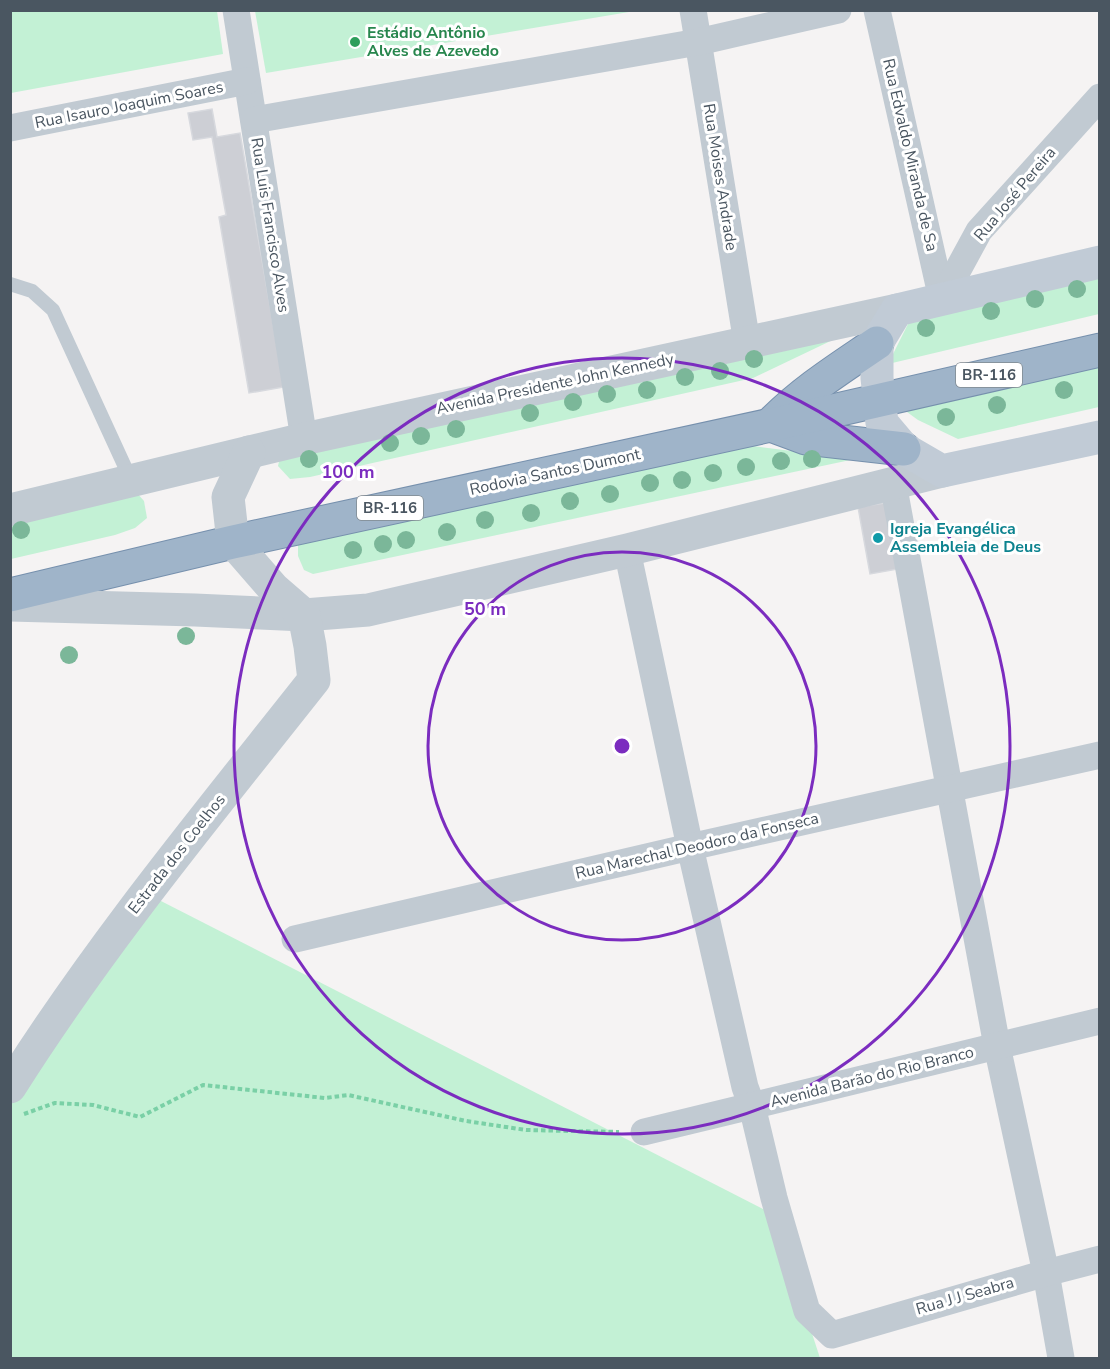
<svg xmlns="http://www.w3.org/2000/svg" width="1110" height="1369" viewBox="0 0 1110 1369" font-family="'Nunito Sans',sans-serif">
<rect width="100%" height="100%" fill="#f5f3f3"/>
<g fill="#c3f1d5">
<polygon points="11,10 217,11 223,54 11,93"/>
<polygon points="255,11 255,10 635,11 266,73"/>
<polygon points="1099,270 1099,314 888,364 909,322"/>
<polygon points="841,336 753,378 310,477 290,479 278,466 282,448"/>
<polygon points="1099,356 1099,407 958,439 918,420 907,412 900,398"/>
<polygon points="753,446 855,459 313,574 304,570 298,556 298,545 307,537"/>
<polygon points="136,492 144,501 147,518 135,528 115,535 11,559 10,513"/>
<polygon points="159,900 773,1214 820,1358 11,1358 10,1098"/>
</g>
<g fill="#cdcfd5" stroke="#d7d9de" stroke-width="1.5">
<polygon points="212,109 217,137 240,133 284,387 249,393 219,217 226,215 212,137 193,140 188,113"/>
<polygon points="885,503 898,569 870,574 858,507"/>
</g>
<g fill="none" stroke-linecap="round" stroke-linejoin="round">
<defs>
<g id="trunk">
<path d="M772 423C805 390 839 369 877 343"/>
<polyline points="771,425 806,438 904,449"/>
<polyline points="10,595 233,542 771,425 1100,350"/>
</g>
</defs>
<use href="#trunk" stroke="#7690ad" stroke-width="35"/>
<polyline stroke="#7ad0a6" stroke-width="4" stroke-dasharray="4.5 3" stroke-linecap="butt" points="24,1114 55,1103 93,1105 140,1117 203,1085 325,1098 348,1095 466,1121 526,1130 619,1132"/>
<polyline stroke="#c1cad2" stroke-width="14" points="10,284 32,291 53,310 131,480"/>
<g stroke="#c1cad2" stroke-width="27">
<polyline points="236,10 304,439"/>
<polyline points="693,10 747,343"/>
<polyline points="877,10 942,299"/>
<polyline points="254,120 698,42 838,10"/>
<polyline points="10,128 247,81"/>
<polyline points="942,299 979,231 1100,97"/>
<polyline points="893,483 997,1046 1046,1273 1061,1358"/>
<polyline points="627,550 690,847 745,1087 752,1106 774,1198 807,1311 832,1335 1046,1273 1100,1259"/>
<polyline points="295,939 690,847 1100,755"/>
<polyline points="644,1132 1100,1021"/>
</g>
<g stroke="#c1cad2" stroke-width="33">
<polyline points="10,510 304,439 897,310"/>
<polyline points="10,605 195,610 304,615 368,610 627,550 942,471"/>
<path d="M10 1087C101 943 209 813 314 680L310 646 304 615 274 589 233 542 228 497 249 452"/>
</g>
<polyline stroke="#c1cbd6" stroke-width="33" points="1100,262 897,310 877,343 877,378 882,423 904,449 942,471 1100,437"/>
<use href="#trunk" stroke="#9fb4c9" stroke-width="33"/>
</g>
<g fill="#7bb799">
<circle cx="1077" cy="289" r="9"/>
<circle cx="1035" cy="299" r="9"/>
<circle cx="991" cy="311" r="9"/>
<circle cx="926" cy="328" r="9"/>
<circle cx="754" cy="359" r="9"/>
<circle cx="720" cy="371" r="9"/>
<circle cx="685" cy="377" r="9"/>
<circle cx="647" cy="390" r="9"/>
<circle cx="1064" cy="390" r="9"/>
<circle cx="607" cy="394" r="9"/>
<circle cx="573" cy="402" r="9"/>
<circle cx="997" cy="405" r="9"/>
<circle cx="530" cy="413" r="9"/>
<circle cx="946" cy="417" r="9"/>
<circle cx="456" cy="429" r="9"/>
<circle cx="421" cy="436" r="9"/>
<circle cx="390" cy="443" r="9"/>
<circle cx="309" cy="459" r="9"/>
<circle cx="812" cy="459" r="9"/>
<circle cx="781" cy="461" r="9"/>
<circle cx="746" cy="467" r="9"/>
<circle cx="713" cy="473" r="9"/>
<circle cx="682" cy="480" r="9"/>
<circle cx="650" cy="483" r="9"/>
<circle cx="610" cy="494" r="9"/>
<circle cx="570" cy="501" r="9"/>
<circle cx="531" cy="513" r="9"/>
<circle cx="485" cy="520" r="9"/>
<circle cx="21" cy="530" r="9"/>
<circle cx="447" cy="532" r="9"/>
<circle cx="406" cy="540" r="9"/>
<circle cx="383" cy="544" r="9"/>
<circle cx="353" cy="550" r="9"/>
<circle cx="186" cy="636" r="9"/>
<circle cx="69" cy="655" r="9"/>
</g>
<g fill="none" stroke="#7b2cbf" stroke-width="3">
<circle cx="622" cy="746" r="194"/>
<circle cx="622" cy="746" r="388"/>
</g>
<circle fill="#2e9e5b" stroke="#fff" stroke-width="2" cx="355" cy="42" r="6"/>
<circle fill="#0f9aa8" stroke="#fff" stroke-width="2" cx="878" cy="538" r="6"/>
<g text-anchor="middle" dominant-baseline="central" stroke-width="6" stroke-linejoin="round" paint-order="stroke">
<g fill="#fff" stroke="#808990" stroke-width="1.5">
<rect x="956" y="363" width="66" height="24" rx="4.5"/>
<rect x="357" y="496" width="66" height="24" rx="4.5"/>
</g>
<g font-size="15" font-weight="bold" fill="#4a5661">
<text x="989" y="375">BR-116</text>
<text x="390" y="508">BR-116</text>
</g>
<g font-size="16" font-weight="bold" fill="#27864d" stroke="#fff" text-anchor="start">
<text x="367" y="33">Estádio Antônio<tspan x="367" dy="18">Alves de Azevedo</tspan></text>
</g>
<g font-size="16" fill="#4a5661" stroke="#fff">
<text transform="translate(129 105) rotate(-11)">Rua Isauro Joaquim Soares</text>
<text transform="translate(910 155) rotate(77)">Rua Edvaldo Miranda de Sa</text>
<text transform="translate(720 177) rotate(81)">Rua Moises Andrade</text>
<text transform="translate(1015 194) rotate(-50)">Rua José Pereira</text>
<text transform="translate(270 225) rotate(81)">Rua Luis Francisco Alves</text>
<text transform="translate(555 384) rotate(-12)">Avenida Presidente John Kennedy</text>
<text transform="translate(555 472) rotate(-12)">Rodovia Santos Dumont</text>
<text transform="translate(697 846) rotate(-13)">Rua Marechal Deodoro da Fonseca</text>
<text transform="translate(177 854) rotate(-52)">Estrada dos Coelhos</text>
<text transform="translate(872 1077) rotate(-14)">Avenida Barão do Rio Branco</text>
<text transform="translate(965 1296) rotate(-16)">Rua J J Seabra</text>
</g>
<g font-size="16" font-weight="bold" fill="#0d838f" stroke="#fff" text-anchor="start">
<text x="890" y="529">Igreja Evangélica<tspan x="890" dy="18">Assembleia de Deus</tspan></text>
</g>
</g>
<circle cx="622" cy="746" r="9" fill="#7b2cbf" stroke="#fff" stroke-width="3"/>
<g font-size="18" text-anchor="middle" font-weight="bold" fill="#7b2cbf" stroke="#fff" stroke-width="6" stroke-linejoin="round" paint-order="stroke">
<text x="348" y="478">100 m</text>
<text x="485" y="615">50 m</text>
</g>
<rect width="1110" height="1369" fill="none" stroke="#4a5661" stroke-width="24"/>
</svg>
